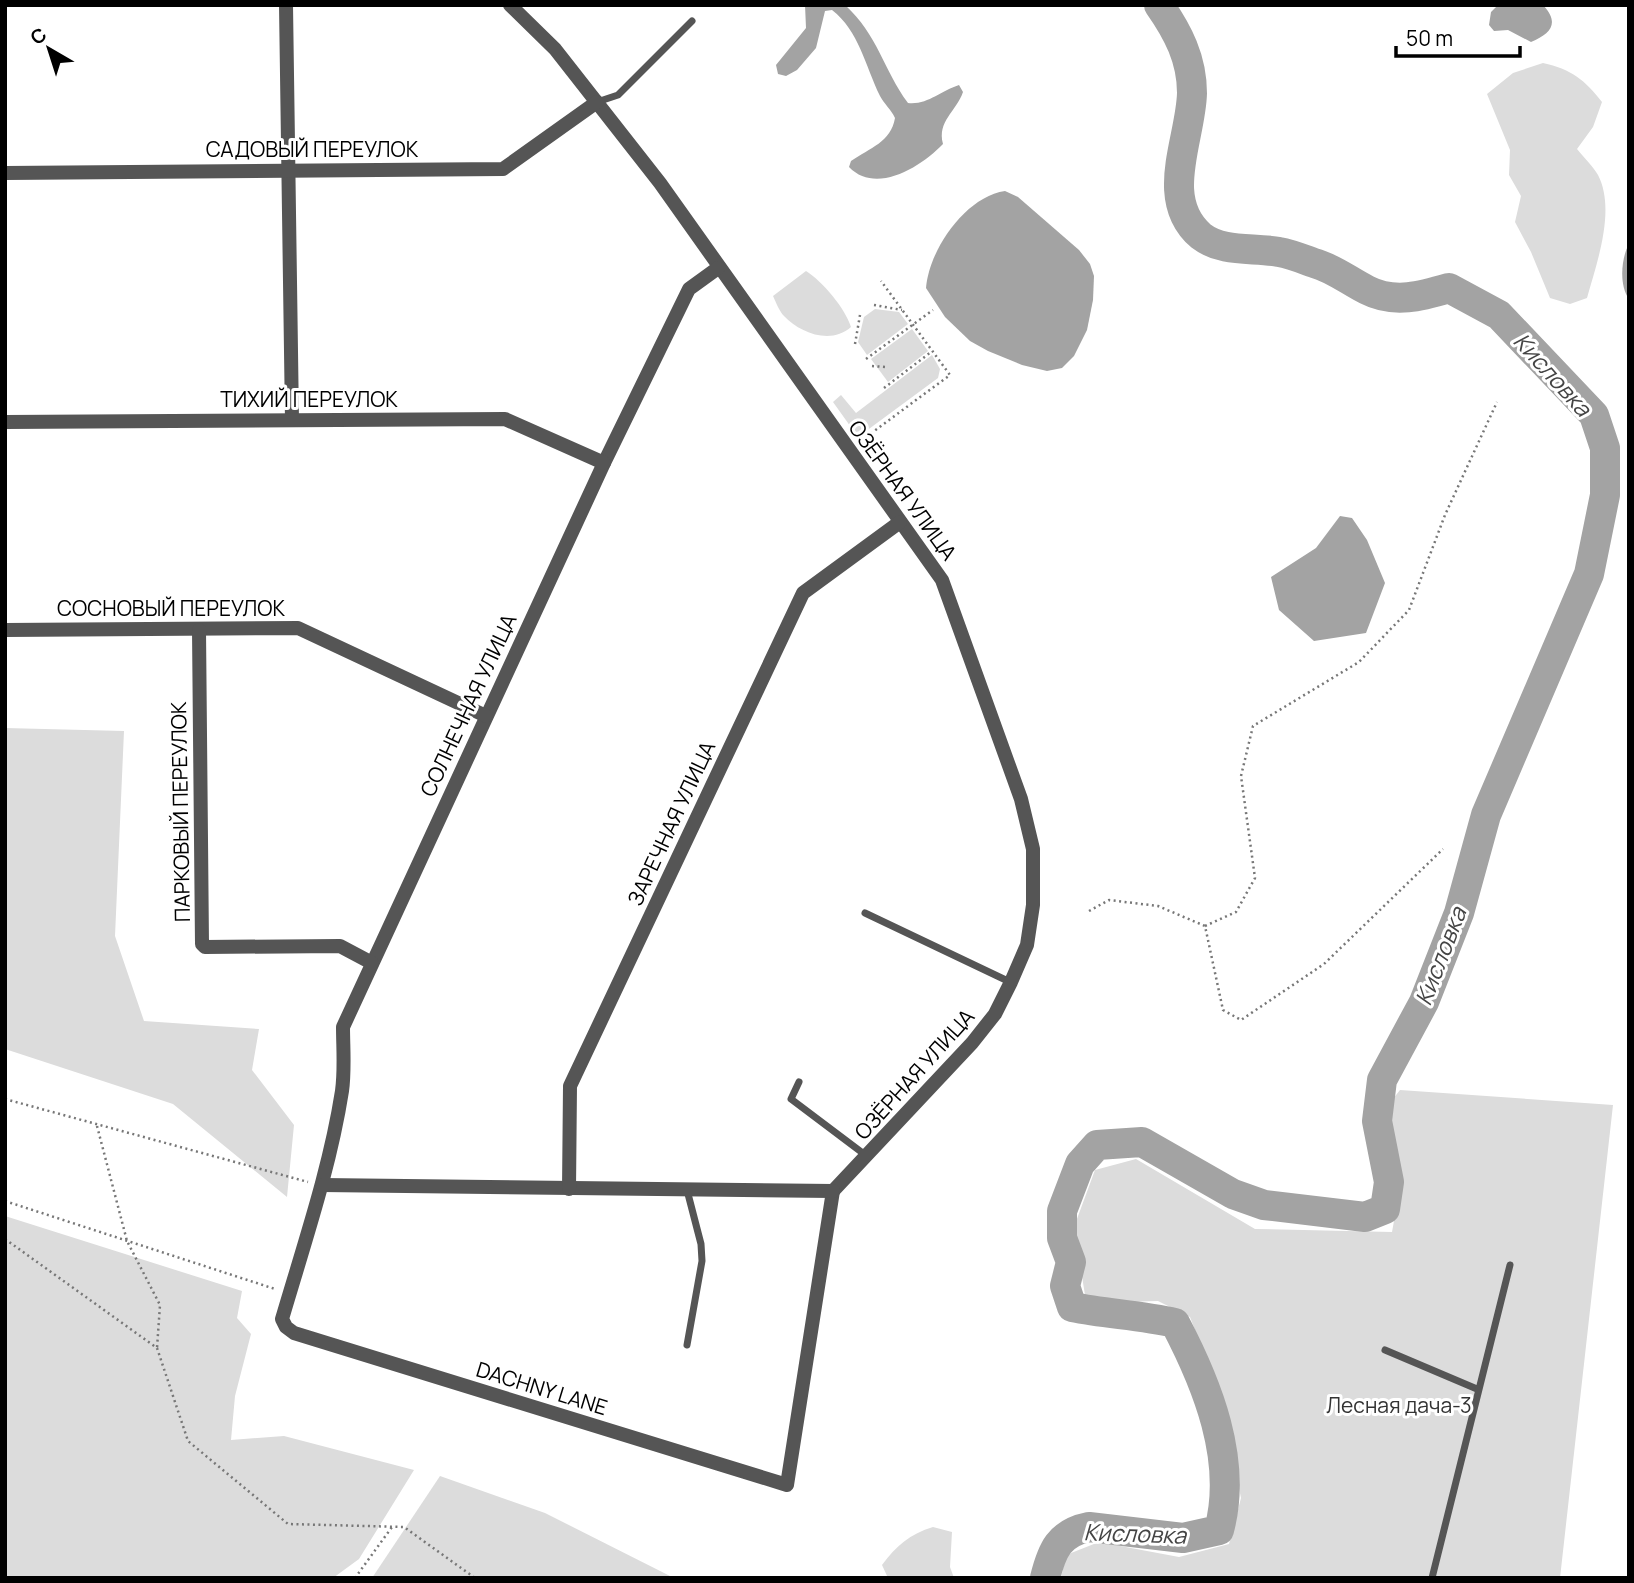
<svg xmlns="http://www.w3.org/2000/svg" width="1634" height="1583" viewBox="0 0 1634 1583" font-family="Manrope,sans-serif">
<rect width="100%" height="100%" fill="#fff"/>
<g fill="#dcdcdc">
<path d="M1543 63C1571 69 1585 80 1602 102L1593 127 1577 149C1584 158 1593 166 1598 175 1616 210 1597 262 1587 298L1570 304 1550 298 1531 252 1515 222 1521 196 1509 175 1510 150 1487 94 1513 73Z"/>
<path d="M806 271C823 282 845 308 851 327 831 345 800 333 784 316 779 311 776 302 773 296Z"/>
<polygon points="875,309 899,312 908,324 867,355 858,342 864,317"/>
<polygon points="912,329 928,351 888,382 871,359"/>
<polygon points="932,355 940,369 938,378 858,437 833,402 841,395 856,413"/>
<polygon points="5,728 124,731 115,936 144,1021 259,1029 252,1070 294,1125 287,1197 173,1104 5,1049"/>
<polygon points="1400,1090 1613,1105 1560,1578 1061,1578 1066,1555 1099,1542 1179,1557 1229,1544 1241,1498 1218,1389 1190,1317 1158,1301 1123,1302 1085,1295 1074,1227 1095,1170 1136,1159 1255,1229 1392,1232 1400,1188 1385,1109"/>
<polygon points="5,1216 242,1291 237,1318 251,1334 235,1396 231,1440 284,1436 414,1470 359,1559 333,1578 5,1578"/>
<polygon points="440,1476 545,1513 674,1578 372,1578"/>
<path d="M933 1527 952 1532 950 1567 954 1578H888L882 1565C896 1546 910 1534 933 1527Z"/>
</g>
<g fill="#a3a3a3">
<path d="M805 5H845C878 35 883 69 908 103 928 105 940 91 959 85L963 92C956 112 937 121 943 144 921 167 876 195 849 167L851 161C870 148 891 142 895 118 891 109 884 104 880 96 865 65 859 31 832 10L825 11 816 48 797 70 786 76 778 74 776 65 806 28Z"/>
<path d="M1498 5H1543C1560 23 1551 34 1531 42L1508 30 1494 31 1489 25 1491 12Z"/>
<path d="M1005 191 1018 197 1079 250 1090 264 1094 276 1093 300 1087 330 1074 356 1062 368 1047 371 1022 365 988 351 970 341 945 317 926 288C929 250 965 197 1005 191Z"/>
<path d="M1629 244V299C1619 286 1621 258 1629 244Z"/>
<polygon points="1340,516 1352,518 1367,540 1385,583 1366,633 1314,641 1279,610 1271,577 1316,548"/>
</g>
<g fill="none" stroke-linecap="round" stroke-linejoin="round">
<path stroke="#a3a3a3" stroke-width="30" d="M1045 1578C1052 1550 1059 1533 1089 1527L1183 1538 1219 1530C1238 1460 1207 1384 1175 1323 1141 1315 1107 1314 1072 1307L1065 1286 1071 1262 1062 1238V1211L1080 1164 1097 1145 1142 1142 1233 1194 1264 1205 1365 1217 1385 1209 1389 1182 1377 1121 1382 1080 1424 1002 1459 913 1486 815 1589 574 1605 495V448L1594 415 1499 315 1449 288C1422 296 1394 304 1367 290 1349 281 1333 268 1314 263 1303 259 1291 254 1279 252 1253 247 1223 253 1201 236 1158 199 1191 139 1192 93 1192 59 1178 32 1159 5"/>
<g stroke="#777" stroke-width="2.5" stroke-dasharray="2 3.5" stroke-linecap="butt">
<polyline points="874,305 902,310"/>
<polyline points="855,344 860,315"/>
<polyline points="866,359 933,310"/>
<polyline points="872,366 885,367"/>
<polyline points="884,388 931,352"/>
<polyline points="862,440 950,375 881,281"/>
<polyline points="1089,911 1109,900 1158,906 1205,926 1223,1010 1241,1020 1324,964 1443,849"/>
<polyline points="1205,926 1236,912 1255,878 1241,776 1253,726 1359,662 1409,610 1445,515 1497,402"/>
<polyline points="5,1099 308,1182"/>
<polyline points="97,1126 127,1241 160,1305 157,1348"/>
<polyline points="5,1201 275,1289"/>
<polyline points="5,1239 157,1348 188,1441 288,1524 404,1527 475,1578"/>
<polyline points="355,1578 392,1527"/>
</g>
<g stroke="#555" stroke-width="7">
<polyline points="597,102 618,95 692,21"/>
<polyline points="865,913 1010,982"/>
<polyline points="799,1082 791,1099 868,1157"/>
<polyline points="687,1345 702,1261 701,1244 687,1190"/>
<polyline points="1385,1350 1477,1389"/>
<polyline points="1432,1578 1510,1265"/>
</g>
<g stroke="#555" stroke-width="14">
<polyline points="286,5 292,420"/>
<polyline points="510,5 555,49 660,183 942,580 1021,799 1033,849 1033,905 1027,945 1011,982 995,1014 972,1043 833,1191"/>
<polyline points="5,173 503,169 597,102"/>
<path d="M718 268 689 289 604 463 343 1027C343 1047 345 1070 342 1091 330 1168 304 1244 282 1319L286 1327 294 1333 787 1485 833 1191"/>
<polyline points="5,422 505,419 604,463"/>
<polyline points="5,630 298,628 486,716"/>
<polyline points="199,630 202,944 205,947 340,946 372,963"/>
<polyline points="322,1185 833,1191"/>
<polyline points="569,1189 570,1086 803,593 900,522"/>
</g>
</g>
<g text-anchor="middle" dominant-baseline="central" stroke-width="6" stroke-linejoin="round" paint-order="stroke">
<g font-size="21" fill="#000" stroke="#fff">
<text x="312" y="149">САДОВЫЙ ПЕРЕУЛОК</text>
<text x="309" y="399">ТИХИЙ ПЕРЕУЛОК</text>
<text transform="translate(903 490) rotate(54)">ОЗЁРНАЯ УЛИЦА</text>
<text x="171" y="608">СОСНОВЫЙ ПЕРЕУЛОК</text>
<text transform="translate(468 705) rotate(-65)">СОЛНЕЧНАЯ УЛИЦА</text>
<text transform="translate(180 812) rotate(-91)">ПАРКОВЫЙ ПЕРЕУЛОК</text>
<text transform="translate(671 823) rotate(-65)">ЗАРЕЧНАЯ УЛИЦА</text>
<text transform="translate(914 1074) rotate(-48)">ОЗЁРНАЯ УЛИЦА</text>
<text transform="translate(542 1388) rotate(17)">DACHNY LANE</text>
</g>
<g font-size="21" fill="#333" stroke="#fff">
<text x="1399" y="1405">Лесная дача-3</text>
</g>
<g font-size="23" font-style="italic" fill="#444" stroke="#fff">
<text transform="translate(1553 374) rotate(48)">Кисловка</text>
<text transform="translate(1440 956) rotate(-69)">Кисловка</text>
<text transform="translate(1135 1533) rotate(2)">Кисловка</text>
</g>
</g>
<rect width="1634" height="1583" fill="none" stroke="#000000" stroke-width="14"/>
<g transform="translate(49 49) rotate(321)" stroke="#ffffff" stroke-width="5" paint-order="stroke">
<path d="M0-5L12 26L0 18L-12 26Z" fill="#000000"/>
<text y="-10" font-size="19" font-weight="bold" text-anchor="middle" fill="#000000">С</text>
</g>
<path d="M1396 46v10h124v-10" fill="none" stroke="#000000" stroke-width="3.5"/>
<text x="1406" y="46" font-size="21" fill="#000000" stroke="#ffffff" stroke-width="5" paint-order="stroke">50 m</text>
</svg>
